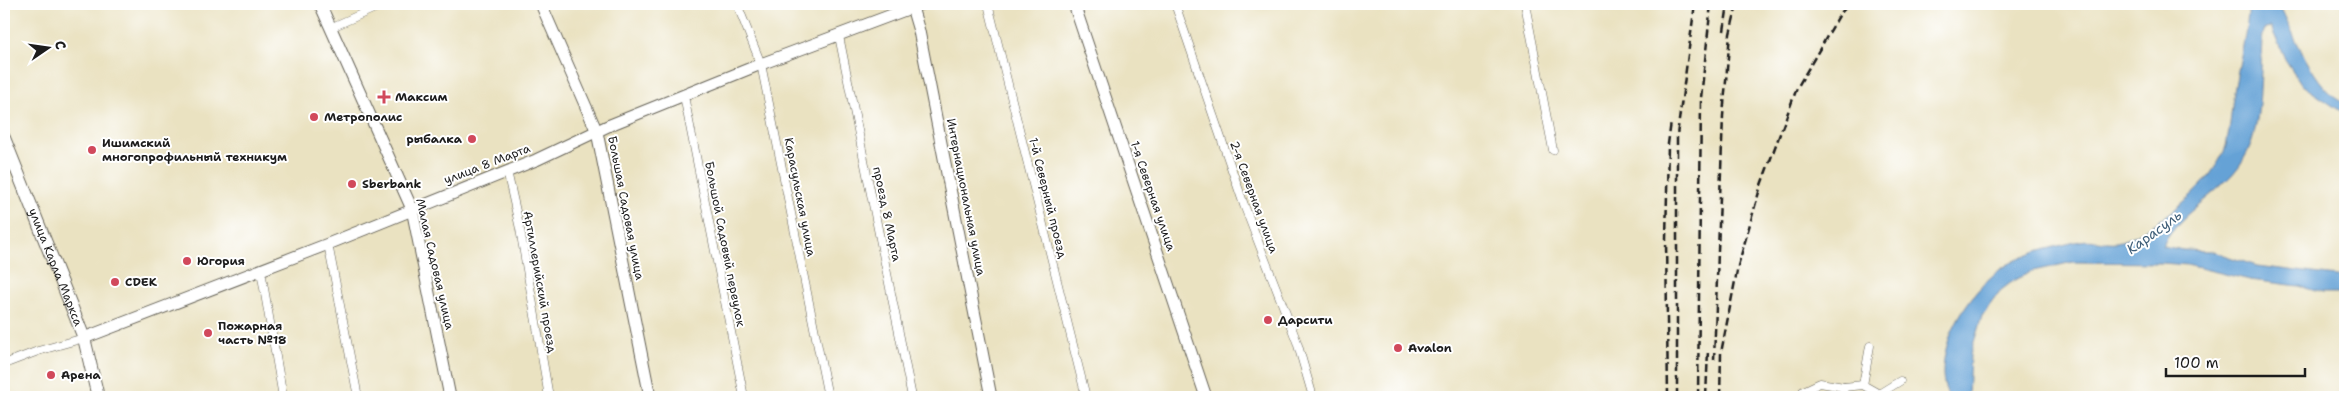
<svg xmlns="http://www.w3.org/2000/svg" width="2349" height="401" viewBox="0 0 2349 401" font-family="'Shantell Sans',sans-serif">
<rect width="100%" height="100%" fill="#fff"/>
<filter id="ink" filterUnits="userSpaceOnUse"><feTurbulence type="fractalNoise" baseFrequency=".02" numOctaves="2"/><feDisplacementMap in="SourceGraphic" scale="10" xChannelSelector="R" yChannelSelector="G"/><feConvolveMatrix kernelMatrix="1 2 1 2 8 2 1 2 1" color-interpolation-filters="sRGB"/></filter>
<filter id="wash" filterUnits="userSpaceOnUse"><feTurbulence type="fractalNoise" baseFrequency=".0096" numOctaves="4" result="noise"/><feDisplacementMap in="SourceGraphic" scale="20" xChannelSelector="R" yChannelSelector="G"/><feGaussianBlur stdDeviation="1.12" result="paint"/><feColorMatrix in="noise" values="0 0 0 0 0 0 0 0 0 0 0 0 0 0 0 0 0 1.4 0 .05"/><feComposite in="paint" operator="in"/></filter>
<g filter="url(#wash)">
<rect width="100%" height="100%" fill="#eae2c1"/>
<path fill="#65a2d6" stroke="#405f79" d="M2249 4H2279C2292 30 2316 93 2345 102V114L2302 85 2285 59 2271 27 2265 28C2260 42 2262 56 2261 70 2260 96 2259 129 2247 153 2228 192 2181 208 2162 246L2184 250 2211 251 2257 266 2345 277V293H2322L2299 286 2250 280 2187 265 2162 263 2073 262 2033 271 2013 281 2000 291 1982 316 1970 355 1968 397H1948C1946 390 1943 382 1943 375 1942 336 1968 295 1998 271 2020 254 2053 247 2080 241 2093 238 2109 245 2121 241 2150 232 2191 199 2209 176 2215 167 2223 156 2226 146 2231 127 2231 106 2235 86 2240 58 2247 32 2249 4Z"/>
</g>
<g filter="url(#ink)">
<g fill="none" stroke-linecap="round" stroke-linejoin="round">
<defs>
<g id="street">
<polyline points="737,4 761,64 828,397"/>
<polyline points="988,4 1086,397"/>
<polyline points="1175,4 1244,205 1297,342 1313,397"/>
<polyline points="1525,4 1553,150"/>
<polyline points="330,28 384,4"/>
<polyline points="839,36 912,397"/>
<polyline points="684,96 744,397"/>
<polyline points="4,165 14,161"/>
<polyline points="507,171 520,229 549,397"/>
<polyline points="328,244 358,397"/>
<polyline points="261,271 283,397"/>
<polyline points="4,364 38,351 84,338"/>
<polyline points="1863,385 1870,346"/>
<polyline points="1844,387 1863,385 1879,394 1900,381"/>
<polyline points="1802,397 1803,391 1820,383 1844,387 1842,397"/>
</g>
<g id="secondary">
<polyline points="320,4 412,209 450,397"/>
<polyline points="541,4 597,132 650,397"/>
<polyline points="911,4 919,31 991,397"/>
<polyline points="1074,4 1206,397"/>
<polyline points="84,338 328,244 536,160 610,125 761,64 921,4"/>
</g>
<g id="primary">
<path id="s1" d="M4 138 84 338 98 397"/>
</g>
</defs>
<use href="#street" stroke="#646156" stroke-width="9"/>
<use href="#secondary" stroke="#646156" stroke-width="13"/>
<use href="#primary" stroke="#646156" stroke-width="14"/>
<use href="#street" stroke="#fff" stroke-width="8"/>
<use href="#secondary" stroke="#fff" stroke-width="11"/>
<use href="#primary" stroke="#fff" stroke-width="12"/>
<g stroke="#1c1c1c" stroke-width="2.5" stroke-dasharray="8 4" stroke-linecap="butt">
<polyline points="1724,31 1728,4"/>
<polyline points="1714,360 1723,116 1730,34 1737,4"/>
<polyline points="1668,397 1666,240 1668,144 1671,122"/>
<polyline points="1677,397 1677,135 1695,4"/>
<polyline points="1698,397 1701,98 1711,4"/>
<polyline points="1706,397 1708,350"/>
<polyline points="1720,397 1721,353 1738,266 1761,185 1797,88 1840,14 1849,4"/>
</g>
</g>
</g>
<g fill="#d1495b" stroke="#fff" stroke-width="2">
<path d="M381.5 89.5h5v5h5v5h-5v5h-5v-5h-5v-5h5z"/>
<circle cx="314" cy="117" r="5"/>
<circle cx="472" cy="139" r="5"/>
<circle cx="92" cy="150" r="5"/>
<circle cx="352" cy="184" r="5"/>
<circle cx="187" cy="261" r="5"/>
<circle cx="115" cy="282" r="5"/>
<circle cx="1268" cy="320" r="5"/>
<circle cx="208" cy="333" r="5"/>
<circle cx="1398" cy="348" r="5"/>
<circle cx="51" cy="375" r="5"/>
</g>
<g text-anchor="middle" dominant-baseline="central" stroke-width="4" stroke-linejoin="round" paint-order="stroke">
<g font-size="12" font-weight="bold" fill="#1c1c1c" stroke="#fff" text-anchor="start">
<text x="395" y="97">Максим</text>
<text x="324" y="117">Метрополис</text>
<text x="462" y="139" text-anchor="end">рыбалка</text>
<text x="102" y="143">Ишимский<tspan x="102" dy="14">многопрофильный техникум</tspan></text>
<text x="362" y="184">Sberbank</text>
<text x="197" y="261">Югория</text>
<text x="125" y="282">CDEK</text>
<text x="1278" y="320">Дарсити</text>
<text x="218" y="326">Пожарная<tspan x="218" dy="14">часть №18</tspan></text>
<text x="1408" y="348">Avalon</text>
<text x="61" y="375">Арена</text>
</g>
<g font-size="12" fill="#1c1c1c" stroke="#fff">
<text transform="translate(487 164) rotate(-21)">улица 8 Марта</text>
<text transform="translate(1153 196) rotate(71)">1-я Северная улица</text>
<text transform="translate(800 197) rotate(79)">Карасульская улица</text>
<text transform="translate(966 197) rotate(79)">Интернациональная улица</text>
<text transform="translate(1254 197) rotate(70)">2-я Северная улица</text>
<text transform="translate(1048 198) rotate(76)">1-й Северный проезд</text>
<text transform="translate(626 208) rotate(79)">Большая Садовая улица</text>
<text transform="translate(887 214) rotate(78)">проезд 8 Марта</text>
<text transform="translate(725 244) rotate(79)">Большой Садовый переулок</text>
<text transform="translate(435 264) rotate(77)">Малая Садовая улица</text>
<text stroke="none"><textPath href="#s1" startOffset="139">улица Карла Маркса</textPath></text>
<text transform="translate(540 282) rotate(80)">Артиллерийский проезд</text>
</g>
<g font-size="14" font-style="italic" fill="#405f79" stroke="#fff">
<text transform="translate(2154 232) rotate(-36)">Карасуль</text>
</g>
</g>
<rect width="2349" height="401" fill="none" stroke="#fff" stroke-width="20"/>
<g transform="translate(48 48) rotate(77)" stroke="#ffffff" stroke-width="4" paint-order="stroke">
<path d="M0-4L9 19L0 12L-9 19Z" fill="#1c1c1c"/>
<text y="-8" font-size="14" font-weight="bold" text-anchor="middle" fill="#1c1c1c">С</text>
</g>
<path d="M2166 368v8h139v-8" fill="none" stroke="#1c1c1c" stroke-width="2.5"/>
<text x="2174" y="368" font-size="15" fill="#1c1c1c" stroke="#ffffff" stroke-width="4" paint-order="stroke">100 m</text>
</svg>
